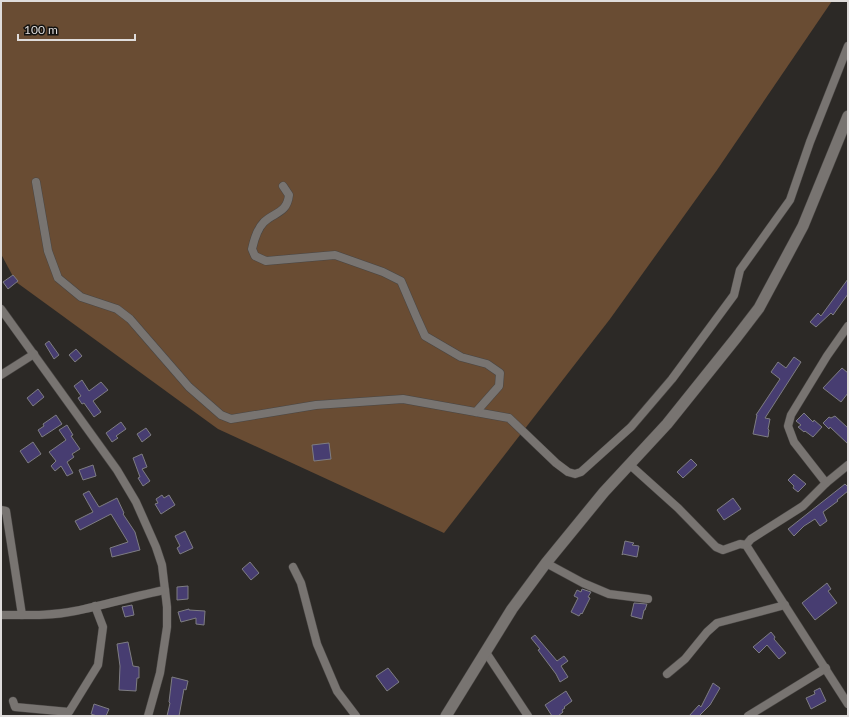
<svg xmlns="http://www.w3.org/2000/svg" width="849" height="717" viewBox="0 0 849 717" font-family="Lato,sans-serif">
<rect width="100%" height="100%" fill="#2c2926"/>
<polygon fill="#694c33" points="1,1 832,1 717,170 610,319 444,533 218,429 16,282 1,254"/>
<g fill="#473d71" stroke="#7e7d82">
<polygon points="13,275 18,281 8,289 3,282"/>
<polygon points="848,279 848,294 833,315 831,313 816,327 810,322 818,313 821,316"/>
<polygon points="49,341 59,355 54,359 45,344"/>
<polygon points="76,349 82,356 75,362 69,355"/>
<polygon points="794,357 801,362 765,418 770,419 768,429 769,430 768,437 753,434 757,415 756,415 780,379 771,372 778,362 786,368"/>
<polygon points="842,368 848,373 848,393 841,402 823,388"/>
<polygon points="82,380 89,391 101,382 108,390 93,401 101,412 94,417 84,403 82,404 78,398 81,396 74,386"/>
<polygon points="38,389 44,397 33,406 27,398"/>
<polygon points="804,413 813,422 814,420 822,427 813,437 805,431 804,432 798,427 801,425 796,421"/>
<polygon points="56,415 62,424 42,437 38,430 44,426 43,424"/>
<polygon points="835,416 848,428 848,444 830,427 829,429 823,423 829,417 831,418"/>
<polygon points="121,422 126,429 116,436 118,438 112,442 106,433"/>
<polygon points="67,425 73,435 71,436 80,449 72,454 74,457 67,462 73,473 67,476 61,466 55,471 51,466 56,461 49,452 66,440 59,430"/>
<polygon points="146,428 151,435 142,442 137,434"/>
<polygon points="33,442 41,454 28,463 20,451"/>
<polygon points="329,443 331,459 314,461 312,445"/>
<polygon points="142,454 147,467 142,469 150,481 143,486 138,478 140,477 133,458"/>
<polygon points="691,459 697,465 683,478 677,472"/>
<polygon points="93,465 96,476 83,480 79,470"/>
<polygon points="794,474 806,484 798,492 793,488 794,486 788,480"/>
<polygon points="845,484 848,487 848,491 837,500 838,501 823,512 827,521 820,526 815,519 804,526 794,536 788,529"/>
<polygon points="89,491 99,507 117,498 124,513 123,514 135,532 140,550 112,557 110,548 128,542 111,514 80,530 75,521 93,512 83,494"/>
<polygon points="162,495 164,498 169,495 175,505 161,514 155,504 158,503 156,499"/>
<polygon points="733,498 741,509 724,520 717,510"/>
<polygon points="185,531 193,548 180,554 177,548 180,546 175,536"/>
<polygon points="625,541 634,543 632,545 639,546 637,557 623,554 622,555"/>
<polygon points="250,562 259,573 251,580 242,569"/>
<polygon points="827,583 831,589 828,591 837,603 815,620 802,603"/>
<polygon points="188,586 188,599 177,600 177,587"/>
<polygon points="582,589 591,592 588,597 590,598 582,614 581,613 579,616 571,612 578,598 574,596 577,590 581,592"/>
<polygon points="634,603 647,604 645,610 644,610 642,619 631,616"/>
<polygon points="132,605 134,615 125,617 122,607"/>
<polygon points="189,609 189,610 205,611 204,625 196,624 196,618 181,622 178,612"/>
<polygon points="771,632 775,637 774,639 786,653 779,659 767,645 759,653 753,647"/>
<polygon points="535,635 557,661 564,656 568,661 561,666 568,677 560,682 556,674 538,650 540,649 531,638"/>
<polygon points="128,642 133,666 139,667 139,678 137,678 136,691 119,690 120,666 117,644"/>
<polygon points="388,668 399,682 387,691 376,676"/>
<polygon points="172,677 188,681 186,690 184,689 179,716 167,716 170,703 169,702"/>
<polygon points="713,683 720,688 710,705 699,716 689,716 699,705 701,707"/>
<polygon points="820,688 826,701 811,709 806,698 815,694 814,691"/>
<polygon points="566,691 572,701 564,707 565,708 562,710 563,712 558,716 552,716 545,705"/>
<polygon points="94,704 109,709 106,716 97,716 91,714"/>
</g>
<g fill="none" stroke-linecap="round" stroke-linejoin="round">
<defs>
<g id="street">
<polyline points="36,182 48,251 58,278 81,297 117,309 130,319 189,387 221,415 231,419 316,405 403,399 509,418 556,463 568,472 575,474 581,472 631,427 672,379 734,295 740,270 790,200 810,142 848,46"/>
<path d="M283 186 289 195C287 213 275 212 264 222 257 229 254 240 252 249L255 256 266 261 335 255 383 272 401 281 416 316 425 336 461 357 487 364 500 373 499 386 476 412"/>
<polyline points="1,309 117,470 136,502 156,547 162,565 167,607 167,627 160,673 148,716"/>
<polyline points="1,375 34,354"/>
<polyline points="629,464 678,508 716,547 723,550 740,544 746,545 848,704"/>
<polyline points="826,483 794,442 788,426 791,415 827,356 848,326"/>
<polyline points="1,510 6,511 22,615"/>
<polyline points="746,545 751,539 803,506 826,483 848,465"/>
<polyline points="546,563 583,583 609,594 648,599"/>
<polyline points="293,567 301,583 317,644 337,691 356,716"/>
<path d="M1 615C26 615 51 616 75 611 105 605 135 596 165 590"/>
<polyline points="485,651 528,716"/>
<polyline points="667,674 685,659 707,632 717,623 785,605"/>
<polyline points="13,701 15,707 69,712 98,665 103,627 95,606"/>
<polyline points="748,716 826,668"/>
</g>
<polyline id="secondary" points="446,716 512,609 546,563 604,492 667,424 736,338 759,308 803,226 848,116"/>
</defs>
<use href="#street" stroke="#494644" stroke-width="9"/>
<use href="#secondary" stroke="#494644" stroke-width="12"/>
<use href="#street" stroke="#787471" stroke-width="8"/>
<use href="#secondary" stroke="#787471" stroke-width="11"/>
</g>
<rect width="849" height="717" fill="none" stroke="#dfdcdb" stroke-width="4"/>
<path d="M18 34v6h117v-6" fill="none" stroke="#dfdcdb" stroke-width="2"/>
<text x="24" y="34" font-size="12" fill="#dfdcdb" stroke="#131210" stroke-width="3" paint-order="stroke">100 m</text>
</svg>
